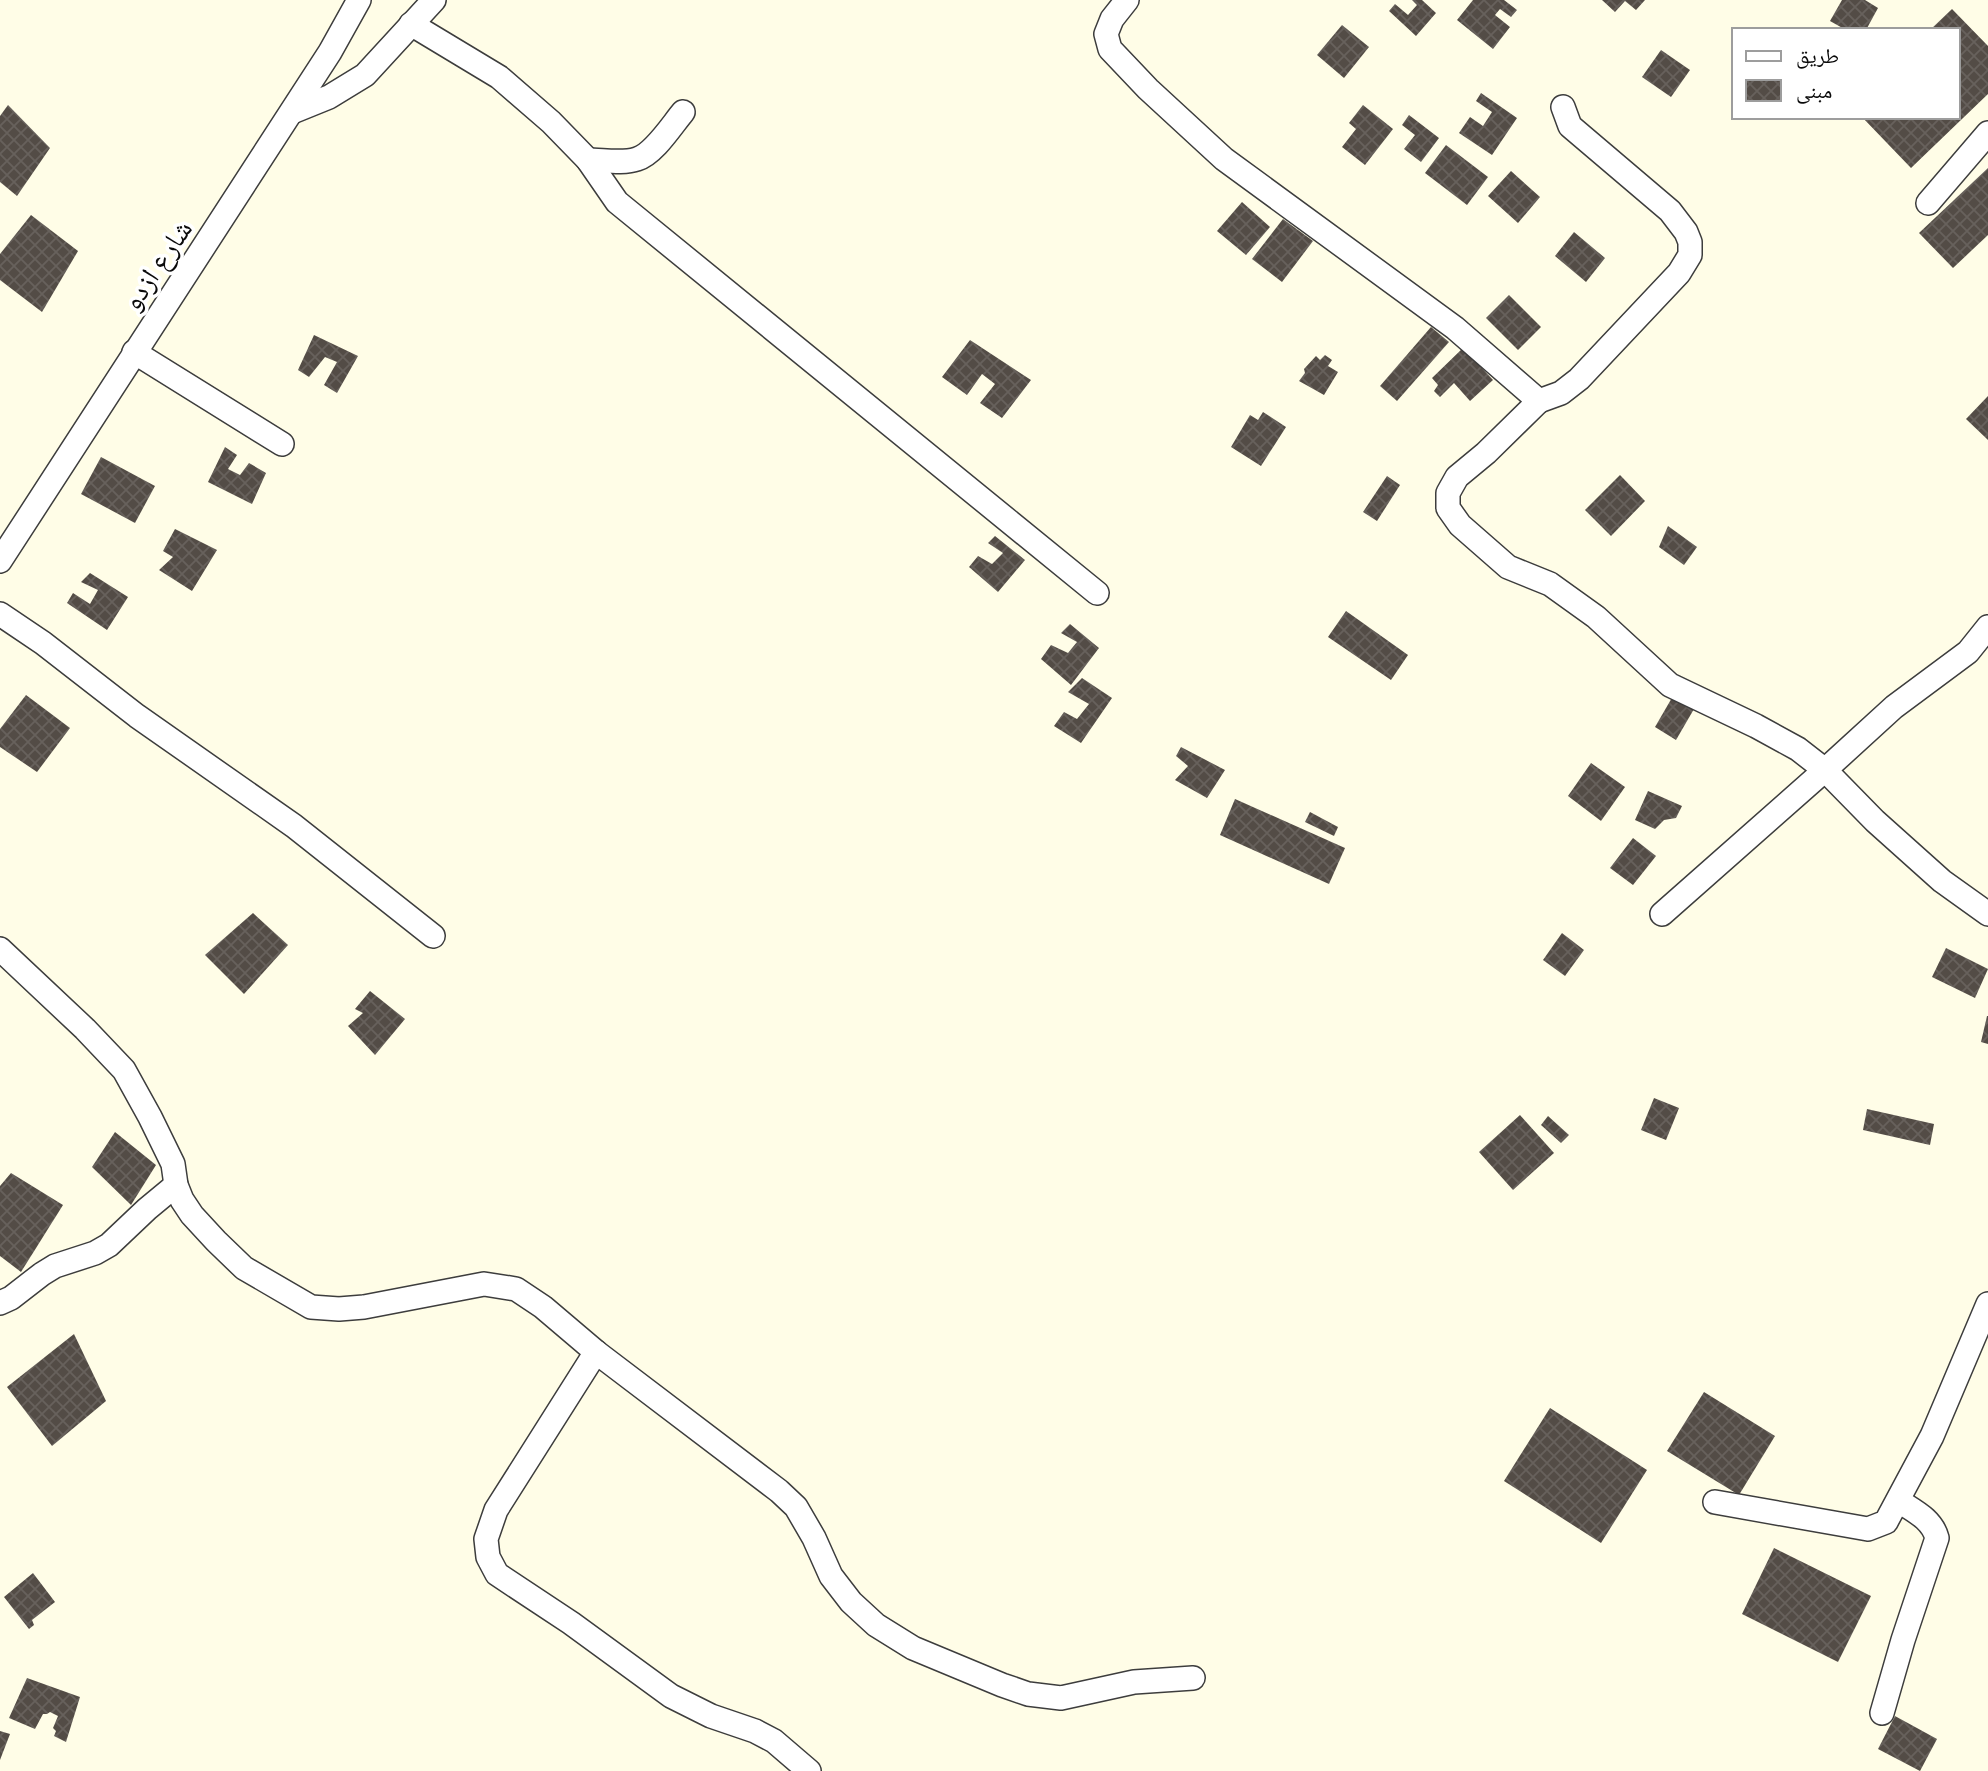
<svg xmlns="http://www.w3.org/2000/svg" width="1988" height="1771" viewBox="0 0 1988 1771" font-family="'Zilla Slab','Noto Naskh Arabic',serif">
<defs>
<pattern id="building-cross-hatch" width="8" height="8" patternUnits="userSpaceOnUse" patternTransform="scale(1.75)"><rect width="8" height="8" fill="#534c46"/><path d="M0 0l8 8M0 8l8-8" fill="none" stroke="#67615c"/></pattern>
</defs>
<rect width="100%" height="100%" fill="#fffde7"/>
<g fill="url(#building-cross-hatch)">
<polygon points="1412,0 1422,0 1436,13 1416,36 1389,11 1395,4 1408,15 1417,5"/>
<polygon points="1473,0 1504,0 1517,10 1511,17 1500,9 1495,15 1510,27 1493,49 1457,20"/>
<polygon points="1602,0 1645,0 1636,10 1625,1 1615,12"/>
<polygon points="1842,0 1865,0 1878,8 1866,30 1846,30 1830,21"/>
<polygon points="1952,9 1988,46 1988,94 1911,168 1862,117 1958,117 1958,30 1930,30"/>
<polygon points="1342,25 1369,47 1344,78 1317,55"/>
<polygon points="1661,50 1690,70 1671,97 1642,77"/>
<polygon points="1481,93 1517,118 1492,155 1459,133 1470,117 1483,126 1492,112 1476,101"/>
<polygon points="8,105 50,148 17,196 0,182 0,116"/>
<polygon points="1363,105 1393,129 1365,165 1342,147 1356,129 1349,123"/>
<polygon points="1409,115 1439,138 1421,162 1404,149 1415,135 1402,125"/>
<polygon points="1446,145 1488,177 1467,205 1425,173"/>
<polygon points="1988,168 1988,235 1953,268 1919,233"/>
<polygon points="1511,171 1540,197 1518,223 1488,196"/>
<polygon points="1242,202 1270,227 1246,255 1217,231"/>
<polygon points="31,215 78,251 42,312 0,280 0,254"/>
<polygon points="1283,219 1313,241 1282,282 1252,259"/>
<polygon points="1574,232 1605,258 1586,282 1555,256"/>
<polygon points="1509,295 1541,327 1518,350 1486,318"/>
<polygon points="1431,327 1449,342 1397,401 1380,386"/>
<polygon points="314,335 358,356 337,393 324,385 337,362 325,357 309,377 298,370"/>
<polygon points="970,340 1031,380 1002,418 980,403 995,384 982,374 967,395 942,377"/>
<polygon points="1463,348 1493,380 1470,401 1454,383 1440,397 1434,391 1438,385 1432,378"/>
<polygon points="1325,355 1332,360 1328,366 1338,372 1324,395 1299,381 1305,373 1304,369 1316,356 1320,360"/>
<polygon points="1988,396 1988,440 1966,419"/>
<polygon points="1263,412 1286,427 1261,466 1231,447 1250,415 1258,420"/>
<polygon points="225,447 237,455 228,469 240,475 249,463 266,473 252,504 208,482"/>
<polygon points="101,457 155,486 135,523 81,494"/>
<polygon points="1620,475 1645,501 1611,536 1585,510"/>
<polygon points="1387,476 1400,485 1377,521 1363,512"/>
<polygon points="1668,526 1697,547 1684,565 1659,547"/>
<polygon points="175,529 217,550 192,591 159,570 173,557 163,551"/>
<polygon points="995,536 1025,560 998,592 969,567 978,556 992,564 1003,553 988,543"/>
<polygon points="90,573 128,597 107,630 67,603 73,593 90,604 98,590 81,582"/>
<polygon points="1346,611 1408,655 1391,680 1328,637"/>
<polygon points="1070,624 1099,648 1071,685 1041,659 1051,645 1068,653 1077,642 1061,633"/>
<polygon points="1082,678 1112,698 1081,743 1054,726 1064,712 1077,719 1089,704 1068,692"/>
<polygon points="26,695 70,728 37,772 0,747 0,729"/>
<polygon points="1673,696 1694,709 1676,740 1655,727"/>
<polygon points="1181,747 1225,770 1207,798 1175,780 1188,766 1176,756"/>
<polygon points="1591,763 1625,787 1601,821 1568,796"/>
<polygon points="1648,791 1682,806 1676,818 1664,820 1655,829 1635,820"/>
<polygon points="1235,799 1345,848 1329,884 1220,835"/>
<polygon points="1310,812 1338,827 1334,836 1305,822"/>
<polygon points="1633,838 1656,856 1633,885 1610,868"/>
<polygon points="253,913 288,945 244,994 205,955"/>
<polygon points="1562,933 1584,950 1565,976 1543,960"/>
<polygon points="1946,948 1988,969 1975,998 1932,977"/>
<polygon points="370,991 405,1019 375,1055 348,1026 363,1013 355,1009"/>
<polygon points="1987,1016 1988,1016 1988,1044 1981,1042"/>
<polygon points="1654,1098 1679,1108 1666,1140 1641,1130"/>
<polygon points="1867,1109 1934,1124 1930,1145 1863,1130"/>
<polygon points="1520,1115 1554,1153 1513,1190 1479,1152"/>
<polygon points="1548,1116 1569,1135 1561,1143 1541,1125"/>
<polygon points="115,1132 156,1165 131,1205 92,1167"/>
<polygon points="11,1173 63,1205 21,1272 0,1256 0,1186"/>
<polygon points="74,1334 106,1401 52,1446 7,1387"/>
<polygon points="1704,1392 1775,1436 1739,1495 1667,1451"/>
<polygon points="1550,1408 1647,1470 1601,1543 1504,1481"/>
<polygon points="1774,1548 1871,1596 1838,1662 1742,1614"/>
<polygon points="33,1573 55,1602 32,1620 34,1625 29,1629 4,1597"/>
<polygon points="27,1678 80,1697 66,1742 54,1736 56,1731 53,1728 58,1716 50,1712 47,1714 43,1714 35,1729 9,1718"/>
<polygon points="1895,1716 1937,1739 1920,1771 1878,1749"/>
<polygon points="0,1731 10,1734 0,1760"/>
</g>
<g fill="none" stroke-linecap="round" stroke-linejoin="round">
<defs>
<g id="minor">
<polyline points="1127,0 1112,19 1106,34 1110,49 1148,89 1224,159 1455,328 1539,401 1486,453 1457,477 1448,493 1448,508 1460,525 1508,567 1550,584 1596,617 1670,685 1756,726 1798,749 1825,770 1875,821 1942,881 1988,914"/>
<polyline points="411,24 499,77 551,122 588,160 617,202 1097,593"/>
<polyline points="292,112 329,97 365,75 434,0"/>
<path d="M588 160C603 160 623 164 637 159 654 154 672 125 683 112"/>
<polyline points="1928,203 1988,133"/>
<polyline points="134,352 282,444"/>
<polyline points="1539,401 1561,393 1579,379 1679,273 1690,255 1690,242 1686,232 1670,211 1570,126 1563,107"/>
<polyline points="0,561 330,52 359,0"/>
<polyline points="0,614 43,643 137,716 294,826 433,936"/>
<polyline points="1662,914 1825,770 1894,707 1968,652 1988,627"/>
<polyline points="0,949 85,1029 124,1070 150,1117 173,1164 176,1185 182,1200 192,1215 216,1241 244,1268 311,1307 339,1309 364,1307 484,1284 516,1289 543,1307 596,1352 779,1491 796,1507 814,1538 831,1576 851,1602 876,1625 913,1648 1002,1685 1028,1694 1061,1698 1134,1682 1193,1678"/>
<polyline points="0,1303 11,1298 42,1274 55,1266 95,1253 109,1245 147,1209 176,1185"/>
<polyline points="596,1352 496,1510 486,1539 488,1557 497,1574 571,1623 671,1696 711,1716 755,1731 774,1741 809,1771"/>
<polyline points="1715,1502 1868,1529 1886,1522 1932,1436 1988,1304"/>
<path d="M1882 1713 1903 1640 1937 1538C1932 1519 1914 1511 1899 1501"/>
</g>
</defs>
<use href="#minor" stroke="#3d3d3d" stroke-width="26"/>
<use href="#minor" stroke="#fff" stroke-width="23"/>
</g>
<g text-anchor="middle" dominant-baseline="central" stroke-width="7" stroke-linejoin="round" paint-order="stroke">
<g font-size="28" fill="#0a0a0a" stroke="#fff">
<text transform="translate(157 265) rotate(-56)">شارع ازدو</text>
</g>
</g>
<rect x="1732" y="28" width="228" height="91" fill="#ffffff" stroke="#9d9d9d" stroke-width="2"/>
<rect x="1746" y="51" width="35" height="10" fill="#ffffff" stroke="#9d9d9d" stroke-width="2"/>
<text x="1796" y="63" font-size="21" fill="#0a0a0a">طريق</text>
<rect x="1746" y="80" width="35" height="21" fill="url(#building-cross-hatch)" stroke="#9d9d9d" stroke-width="2"/>
<text x="1796" y="98" font-size="21" fill="#0a0a0a">مبنى</text>
</svg>
